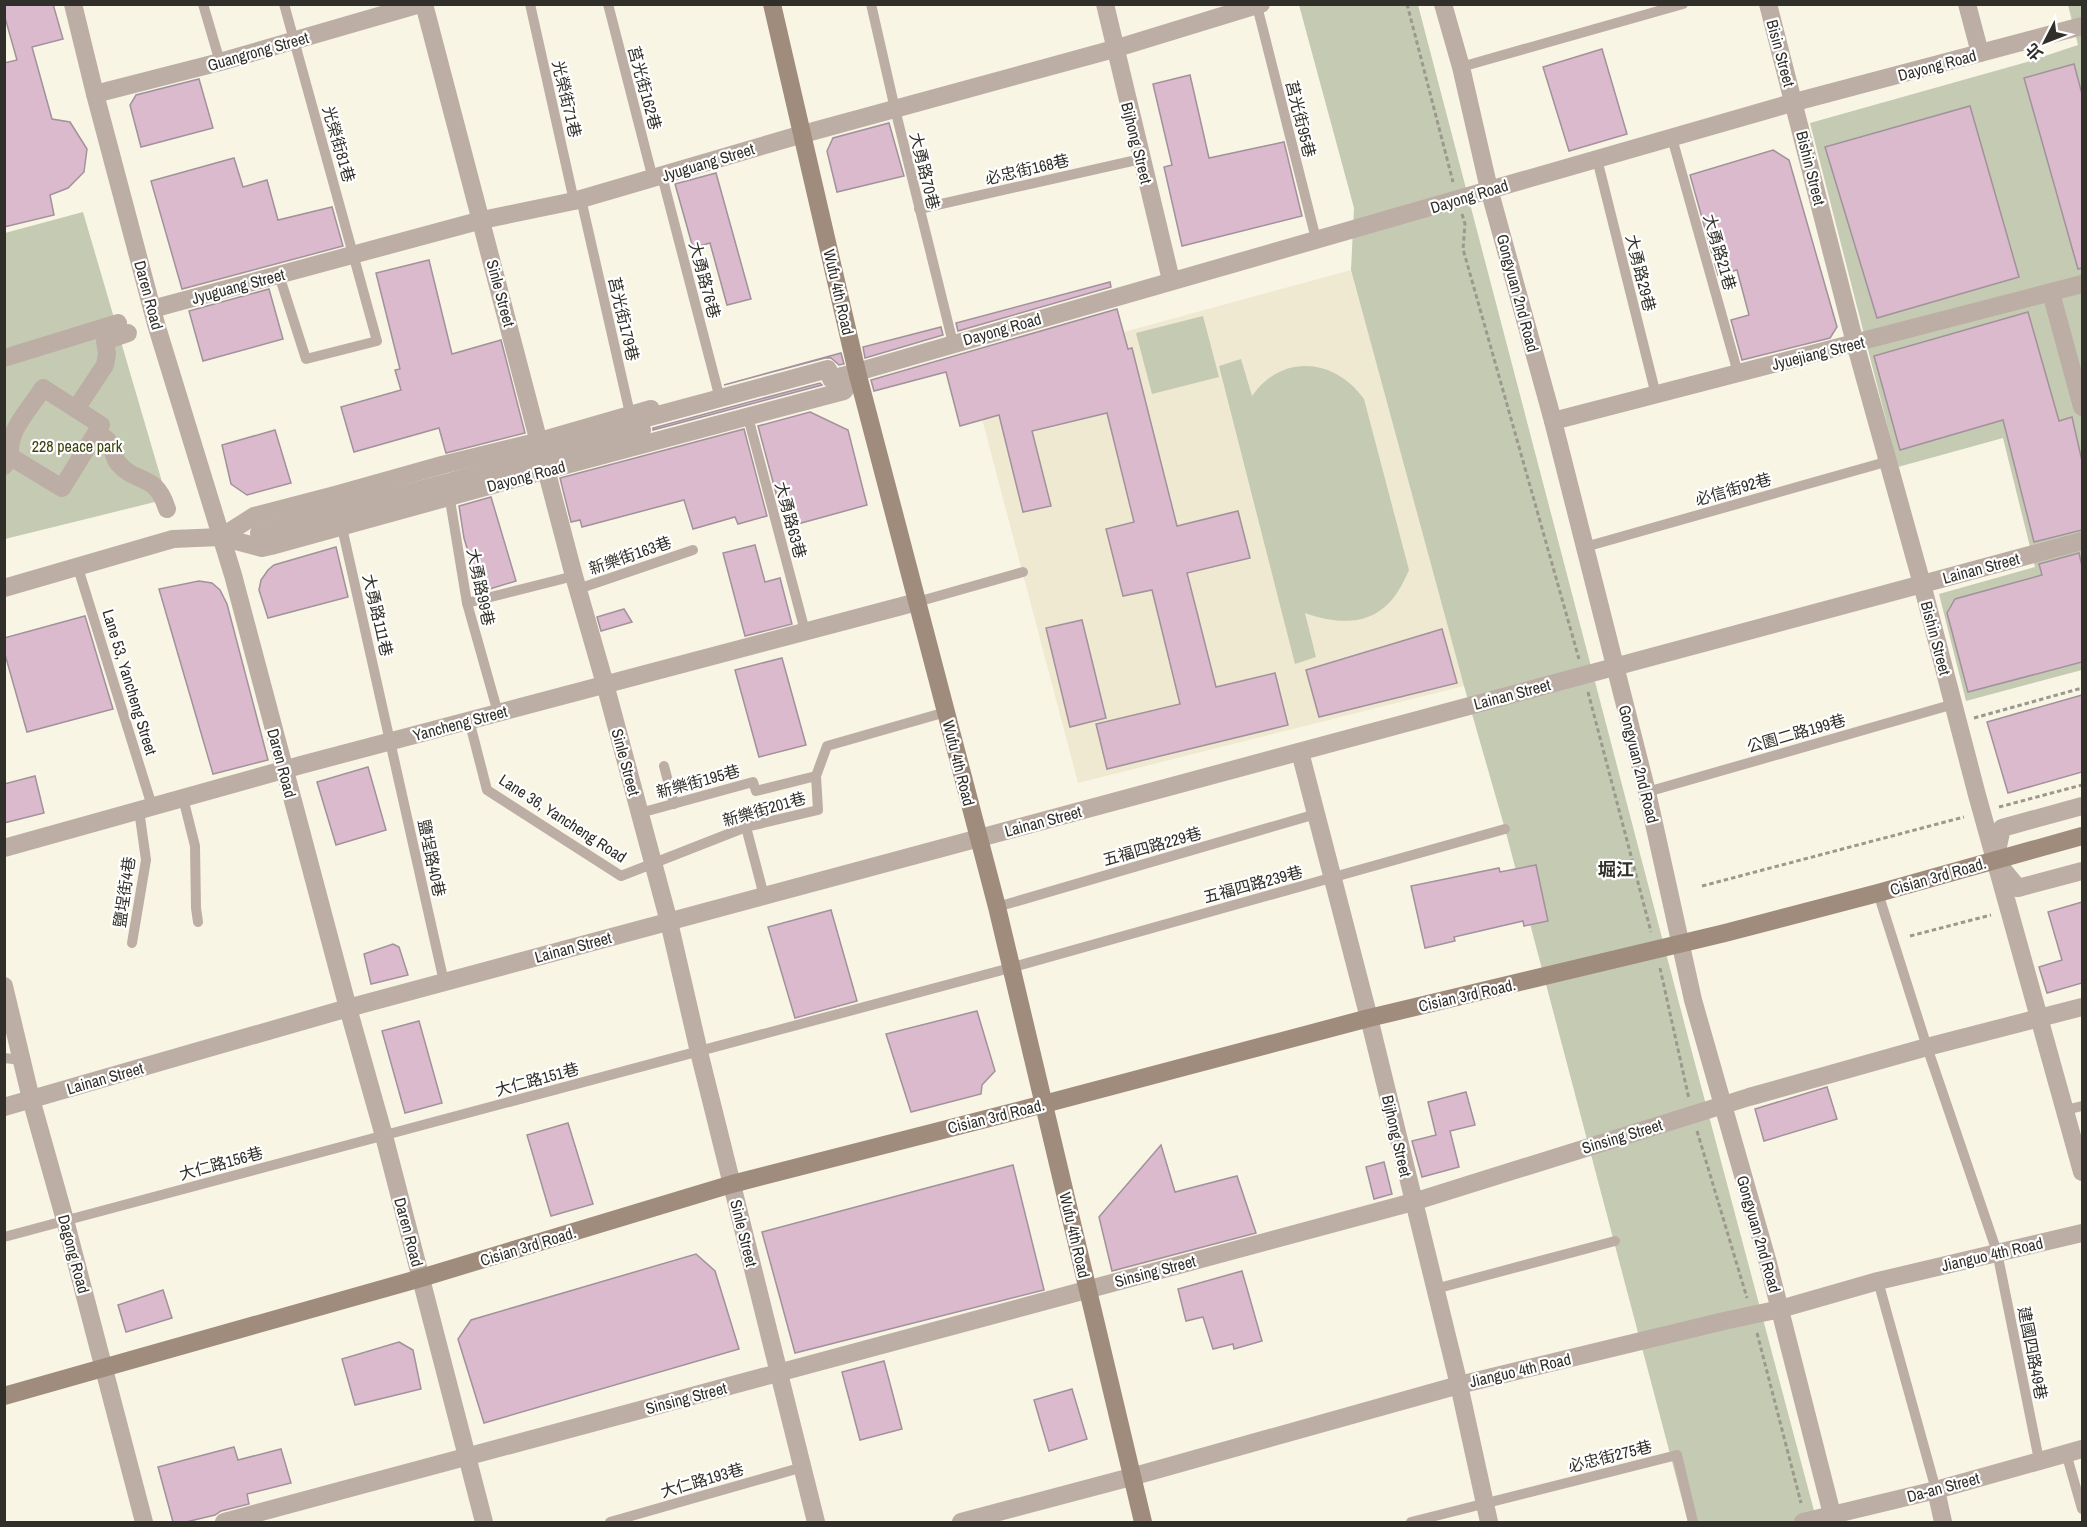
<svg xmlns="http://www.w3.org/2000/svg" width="2087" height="1527" viewBox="0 0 2087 1527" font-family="'Archivo Narrow','Noto Sans TC',sans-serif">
<rect width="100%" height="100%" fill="#f9f5e5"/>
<polygon fill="#efe9d2" points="1351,270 1464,686 1078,783 977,400 1014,362"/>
<g fill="#c5cab3">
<polygon points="1299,5 1418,5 1689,1041 1817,1522 1688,1522 1505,829 1464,686 1351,270 1354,208"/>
<polygon points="2068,5 2082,5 2082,670 1966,701 1939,594 2035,567 2003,438 1898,467 1810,123 2027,62 2078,45"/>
<polygon points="83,212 167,499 5,539 5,233"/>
<polygon points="1203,316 1219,377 1152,394 1136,333"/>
<path d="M1241 359 1252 396C1282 353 1335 358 1364 399L1409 570C1404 581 1398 594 1389 603 1366 627 1333 623 1305 613L1316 657 1295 664 1219 366Z"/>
</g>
<g fill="#dbbace" stroke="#a1929b" stroke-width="1.5">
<polygon points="4,4 53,4 63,39 32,47 52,119 70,122 87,149 84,172 68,188 50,195 54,215 4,227 4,63 17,60 4,14"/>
<polygon points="1602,49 1627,134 1569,151 1543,67"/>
<polygon points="2074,64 2082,94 2082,268 2078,269 2024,78"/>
<polygon points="1190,75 1209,158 1284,142 1302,216 1182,246 1164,167 1172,165 1153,84"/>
<polygon points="199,79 213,128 141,147 130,105 136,95"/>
<polygon points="1970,106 2019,277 1877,318 1825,147"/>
<polygon points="889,123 904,176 837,192 827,151 833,138"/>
<polygon points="1773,150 1789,160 1837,327 1830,338 1742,360 1731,320 1749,315 1737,270 1718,275 1690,175"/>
<polygon points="234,158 243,187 267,180 278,220 332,207 343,246 182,289 151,181"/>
<polygon points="716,173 751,299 727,305 710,243 693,248 675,184"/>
<polygon points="429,260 452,354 501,340 525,433 446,453 439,428 354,452 341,407 401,390 395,370 400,369 376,273"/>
<polygon points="1110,282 1111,287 958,331 956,323"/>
<polygon points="269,289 283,339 203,361 189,311"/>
<polygon points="1117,309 1128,349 1132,348 1177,526 1238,511 1250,558 1187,573 1216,687 1275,673 1288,725 1107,769 1096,724 1180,704 1152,590 1123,596 1106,529 1134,522 1107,413 1032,431 1051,506 1023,512 999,415 960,426 946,372 874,391 871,380"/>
<polygon points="2028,312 2059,421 2072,417 2082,461 2082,530 2034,542 2003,420 1900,450 1874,356"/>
<polygon points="941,327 943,335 865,358 863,347"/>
<polygon points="841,353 844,364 839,365 831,358 825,358 724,385"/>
<polygon points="820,383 822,385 653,430 653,428"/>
<polygon points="810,412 848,430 867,505 794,525 789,510 781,512 758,426"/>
<polygon points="744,429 767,516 738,524 735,517 693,529 684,500 582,527 580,520 571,522 560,478"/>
<polygon points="275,430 291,483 247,495 231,484 222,445"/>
<polygon points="491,497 516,581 480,592 464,538 459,506"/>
<polygon points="755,545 765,582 780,578 792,624 745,636 723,553"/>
<polygon points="336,547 348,597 268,618 259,590 261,580 268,570 274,565"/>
<polygon points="2079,553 2082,566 2082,662 1968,692 1947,613 1955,599 2042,575 2039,564"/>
<polygon points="199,581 212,583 220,590 227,604 268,760 213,774 159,589"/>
<polygon points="624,609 632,622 601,631 597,617"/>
<polygon points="85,616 113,709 27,732 4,651 4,638"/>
<polygon points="1082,620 1106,718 1070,727 1046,628"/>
<polygon points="1442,629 1457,683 1319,717 1306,670"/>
<polygon points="782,658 806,745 759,757 735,670"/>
<polygon points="2082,695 2082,772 2008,793 1987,722"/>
<polygon points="368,767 386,830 336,845 317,782"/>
<polygon points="35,776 44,813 4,823 4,784"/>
<polygon points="1536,865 1548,921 1524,926 1523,921 1454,937 1455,941 1425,948 1411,886 1499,868 1500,872"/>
<polygon points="2082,902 2082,983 2047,993 2039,967 2062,960 2048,912"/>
<polygon points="831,910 857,1001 795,1018 768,927"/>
<polygon points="393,944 399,947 408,975 371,984 364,954"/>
<polygon points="977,1011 995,1071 982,1085 981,1094 911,1112 886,1034"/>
<polygon points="419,1021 442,1103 405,1113 382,1031"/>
<polygon points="1827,1087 1837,1119 1764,1141 1755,1109"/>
<polygon points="1466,1092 1475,1125 1450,1131 1459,1167 1422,1177 1412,1141 1436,1135 1428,1102"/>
<polygon points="568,1123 593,1204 551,1216 527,1135"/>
<polygon points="1161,1145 1175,1192 1237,1176 1256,1233 1112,1271 1099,1217"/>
<polygon points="1384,1162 1392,1194 1374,1199 1366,1167"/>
<polygon points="1013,1165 1044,1290 795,1353 762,1232"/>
<polygon points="696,1254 715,1271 739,1349 484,1423 458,1339 471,1320"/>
<polygon points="1242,1271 1262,1341 1234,1349 1233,1344 1213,1349 1203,1317 1186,1321 1178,1289"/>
<polygon points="163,1290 172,1318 126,1332 118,1305"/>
<polygon points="399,1342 413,1350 421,1389 355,1405 342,1359"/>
<polygon points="884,1361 902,1429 860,1440 842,1372"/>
<polygon points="1072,1389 1087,1439 1049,1451 1034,1400"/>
<polygon points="234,1447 238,1460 281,1449 291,1483 247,1494 249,1504 221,1511 215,1515 186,1522 173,1522 158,1467"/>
</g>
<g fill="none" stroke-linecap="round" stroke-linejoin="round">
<g stroke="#9b998d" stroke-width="3" stroke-dasharray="4.5 3" stroke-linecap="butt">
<polyline points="1407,4 1453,182"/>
<polyline points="1462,214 1465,224 1463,249 1579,659"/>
<polyline points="1588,692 1651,932"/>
<polyline points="1974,718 2082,688"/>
<polyline points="1999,807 2082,785"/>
<polyline points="1702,886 1964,817"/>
<polyline points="1910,936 1991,915"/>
<polyline points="1660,968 1689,1099"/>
<polyline points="1697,1131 1747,1298"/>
<polyline points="1757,1333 1801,1503"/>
</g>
<g stroke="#bcaea4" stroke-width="10">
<polyline points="203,4 220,62"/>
<polyline points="530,4 574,201"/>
<polyline points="608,4 653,179"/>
<polyline points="871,4 895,109 953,343"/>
<polyline points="1257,6 1316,239"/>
<polyline points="1461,67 1683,4"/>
<polyline points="1672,138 1738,373"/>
<polyline points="1597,159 1656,395"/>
<polyline points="662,176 718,391"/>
<polyline points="581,199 631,418"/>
<polyline points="919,209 1141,159"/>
<polyline points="279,275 306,359 377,341 284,4"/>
<polyline points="748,417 805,631"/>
<polyline points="449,494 467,603 498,713"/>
<polyline points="341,523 444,982"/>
<polyline points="1585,547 1889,461"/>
<polyline points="78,568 152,806"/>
<polyline points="578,589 693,550"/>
<polyline points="917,602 1023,572"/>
<polyline points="467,603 574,576"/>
<polyline points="469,720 487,790 621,876 746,827 818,810 816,776"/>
<polyline points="664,766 674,804"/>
<polyline points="1647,792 1954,704"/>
<polyline points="183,798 195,846 196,908 198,922"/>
<polyline points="640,813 753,782 756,791 816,776 827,746 946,712"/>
<polyline points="746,827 764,896"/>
<polyline points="1878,893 1927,1047 1997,1252 2039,1460"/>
<polyline points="997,907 1316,814"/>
<polyline points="132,943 146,860 139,810"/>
<polyline points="4,1058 22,1060"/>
<polyline points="2066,1110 2082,1106"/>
<polyline points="4,1237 1010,968 1505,829"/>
<polyline points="1878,1281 1936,1490"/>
<polyline points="1435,1289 1615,1241"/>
<polyline points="2066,1453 2082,1509"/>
<polyline points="610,1522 803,1467"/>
<polyline points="1411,1522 1677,1455 1693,1522"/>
</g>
<g stroke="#bcaea4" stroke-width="18">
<polyline points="73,4 95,94 156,324 233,575 348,1008 384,1136 484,1522"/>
<polyline points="424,4 574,576 605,684 669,922 699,1052 816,1522"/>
<polyline points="1105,4 1171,280"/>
<polyline points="1443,4 1461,67 1489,189 1553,421 1647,792 1693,1000 1768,1263 1834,1522"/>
<polyline points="1768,4 1855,343 1922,584 1977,795 2082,1172"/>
<polyline points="1967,4 1980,53"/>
<polyline points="95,94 220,62 420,4"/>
<polyline points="2051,293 2082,407"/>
<polyline points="152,309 482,220 574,201 803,134 1114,49 1261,4"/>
<polyline points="4,358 118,323"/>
<polyline points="76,409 105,365 107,354 105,341 128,333"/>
<polyline points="1553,421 2082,284"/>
<path d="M97 433C100 435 106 438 108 441 113 447 113 456 118 463 136 485 156 472 167 509"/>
<path d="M4 466 11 457 62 488 101 425 43 388C31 408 5 432 11 457"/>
<polyline points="259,533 642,430 639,420 828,369 831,379 857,372 1795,102 2082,26"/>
<polyline points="221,537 254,516 335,495 442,465 540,441 651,409"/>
<polyline points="4,588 173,539 221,537 262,548 271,546 547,470 844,391 857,372"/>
<polyline points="1300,752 1369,1018 1459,1385 1489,1522"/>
<polyline points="4,848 301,765 917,602"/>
<polyline points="1996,855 2002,828 2082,806"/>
<polyline points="2000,866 2018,888 2082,871"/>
<polyline points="4,986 31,1099 65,1220 144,1522"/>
<polyline points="4,1107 348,1008 2082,541"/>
<polyline points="1936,1490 1943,1522"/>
<polyline points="224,1522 1413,1202 1749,1097 1927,1047 2082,1007"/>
<polyline points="961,1522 1131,1477 1459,1385 1724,1321 1780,1309 1878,1281 2082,1233"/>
<polyline points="1803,1522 1936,1490 2082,1449"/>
</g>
<g stroke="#a08c7d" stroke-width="18">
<polyline points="772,4 857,372 997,907 1143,1522"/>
<polyline points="4,1396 421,1278 732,1184 1044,1104 1369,1018 1725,933 1878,893 2082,836"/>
</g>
</g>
<g text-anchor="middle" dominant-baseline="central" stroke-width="4.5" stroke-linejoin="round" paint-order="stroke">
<g font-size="16" fill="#302f29" stroke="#fff">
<text transform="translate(258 51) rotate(-16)">Guangrong Street</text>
<text transform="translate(1781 53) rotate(75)">Bisin Street</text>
<text transform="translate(1937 65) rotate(-15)">Dayong Road</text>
<text transform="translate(645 88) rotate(75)">莒光街162巷</text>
<text transform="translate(567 99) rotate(77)">光榮街71巷</text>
<text transform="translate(1301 119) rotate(76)">莒光街95巷</text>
<text transform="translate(1137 143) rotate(76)">Bijhong Street</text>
<text transform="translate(339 144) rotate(74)">光榮街81巷</text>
<text transform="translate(708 162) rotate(-17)">Jyuguang Street</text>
<text transform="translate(1811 168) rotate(76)">Bishin Street</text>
<text transform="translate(1027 169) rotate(-13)">必忠街168巷</text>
<text transform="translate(925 171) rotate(76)">大勇路70巷</text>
<text transform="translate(1469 196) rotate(-17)">Dayong Road</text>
<text transform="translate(1720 252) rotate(74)">大勇路21巷</text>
<text transform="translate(1641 273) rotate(76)">大勇路29巷</text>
<text transform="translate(705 280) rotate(75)">大勇路76巷</text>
<text transform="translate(238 286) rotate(-15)">Jyuguang Street</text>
<text transform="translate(839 292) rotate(77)">Wufu 4th Road</text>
<text transform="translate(501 293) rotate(75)">Sinle Street</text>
<text transform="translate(1518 293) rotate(75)">Gongyuan 2nd Road</text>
<text transform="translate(149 295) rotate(75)">Daren Road</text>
<text transform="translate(624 319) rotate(77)">莒光街179巷</text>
<text transform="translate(1002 329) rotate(-16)">Dayong Road</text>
<text transform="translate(1818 353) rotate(-14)">Jyuejiang Street</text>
<text transform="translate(526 476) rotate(-15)">Dayong Road</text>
<text transform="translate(1733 489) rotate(-16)">必信街92巷</text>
<text transform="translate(791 520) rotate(75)">大勇路63巷</text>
<text transform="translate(630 555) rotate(-19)">新樂街163巷</text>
<text transform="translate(1981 568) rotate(-15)">Lainan Street</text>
<text transform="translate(481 587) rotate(78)">大勇路99巷</text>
<text transform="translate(378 615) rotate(77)">大勇路111巷</text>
<text transform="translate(1936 638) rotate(75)">Bishin Street</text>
<text transform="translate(130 682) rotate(73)">Lane 53, Yancheng Street</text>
<text transform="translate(1512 694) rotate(-15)">Lainan Street</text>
<text transform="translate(460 723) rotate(-15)">Yancheng Street</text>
<text transform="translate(1796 733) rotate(-16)">公園二路199巷</text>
<text transform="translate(626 762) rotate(75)">Sinle Street</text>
<text transform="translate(282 763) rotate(75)">Daren Road</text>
<text transform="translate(959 763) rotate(76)">Wufu 4th Road</text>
<text transform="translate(1639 764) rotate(76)">Gongyuan 2nd Road</text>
<text transform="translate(698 781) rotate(-15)">新樂街195巷</text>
<text transform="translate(764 809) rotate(-16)">新樂街201巷</text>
<text transform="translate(563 818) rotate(33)">Lane 36, Yancheng Road</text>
<text transform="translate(1043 821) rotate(-15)">Lainan Street</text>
<text transform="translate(1152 846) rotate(-16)">五福四路229巷</text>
<text transform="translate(432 858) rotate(78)">鹽埕路40巷</text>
<text transform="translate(1938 876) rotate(-16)">Cisian 3rd Road.</text>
<text transform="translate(1253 884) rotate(-15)">五福四路239巷</text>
<text transform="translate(124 892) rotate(-82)">鹽埕街4巷</text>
<text transform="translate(573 947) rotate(-15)">Lainan Street</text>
<text transform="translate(1467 995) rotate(-13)">Cisian 3rd Road.</text>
<text transform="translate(105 1078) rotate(-16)">Lainan Street</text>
<text transform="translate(537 1079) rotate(-15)">大仁路151巷</text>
<text transform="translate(996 1116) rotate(-14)">Cisian 3rd Road.</text>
<text transform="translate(1397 1136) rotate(77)">Bijhong Street</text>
<text transform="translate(1622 1136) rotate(-17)">Sinsing Street</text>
<text transform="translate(221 1163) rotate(-15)">大仁路156巷</text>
<text transform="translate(409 1232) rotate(75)">Daren Road</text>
<text transform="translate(744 1233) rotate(76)">Sinle Street</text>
<text transform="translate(1759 1234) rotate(74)">Gongyuan 2nd Road</text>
<text transform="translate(1075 1235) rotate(77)">Wufu 4th Road</text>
<text transform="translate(528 1246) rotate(-17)">Cisian 3rd Road.</text>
<text transform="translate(74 1254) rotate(75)">Dagong Road</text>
<text transform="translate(1992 1254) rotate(-13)">Jianguo 4th Road</text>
<text transform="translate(1155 1271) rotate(-15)">Sinsing Street</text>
<text transform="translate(2033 1353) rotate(79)">建國四路49巷</text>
<text transform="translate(1520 1370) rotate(-13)">Jianguo 4th Road</text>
<text transform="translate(686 1398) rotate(-15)">Sinsing Street</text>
<text transform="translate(1610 1456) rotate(-14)">必忠街275巷</text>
<text transform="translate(702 1480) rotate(-16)">大仁路193巷</text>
<text transform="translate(1943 1487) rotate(-15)">Da-an Street</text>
</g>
<g font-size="16" fill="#3d440b" stroke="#fff">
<text x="77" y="446">228 peace park</text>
</g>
<g font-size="18" font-weight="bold" fill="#302f29" stroke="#fff">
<text x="1616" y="869">堀江</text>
</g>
</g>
<rect width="2087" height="1527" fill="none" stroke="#302f29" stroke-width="12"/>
<g transform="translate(2045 42) rotate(228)" stroke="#ffffff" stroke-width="4.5" paint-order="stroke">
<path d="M0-4.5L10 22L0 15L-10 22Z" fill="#302f29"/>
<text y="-9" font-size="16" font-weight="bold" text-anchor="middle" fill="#302f29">北</text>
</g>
</svg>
